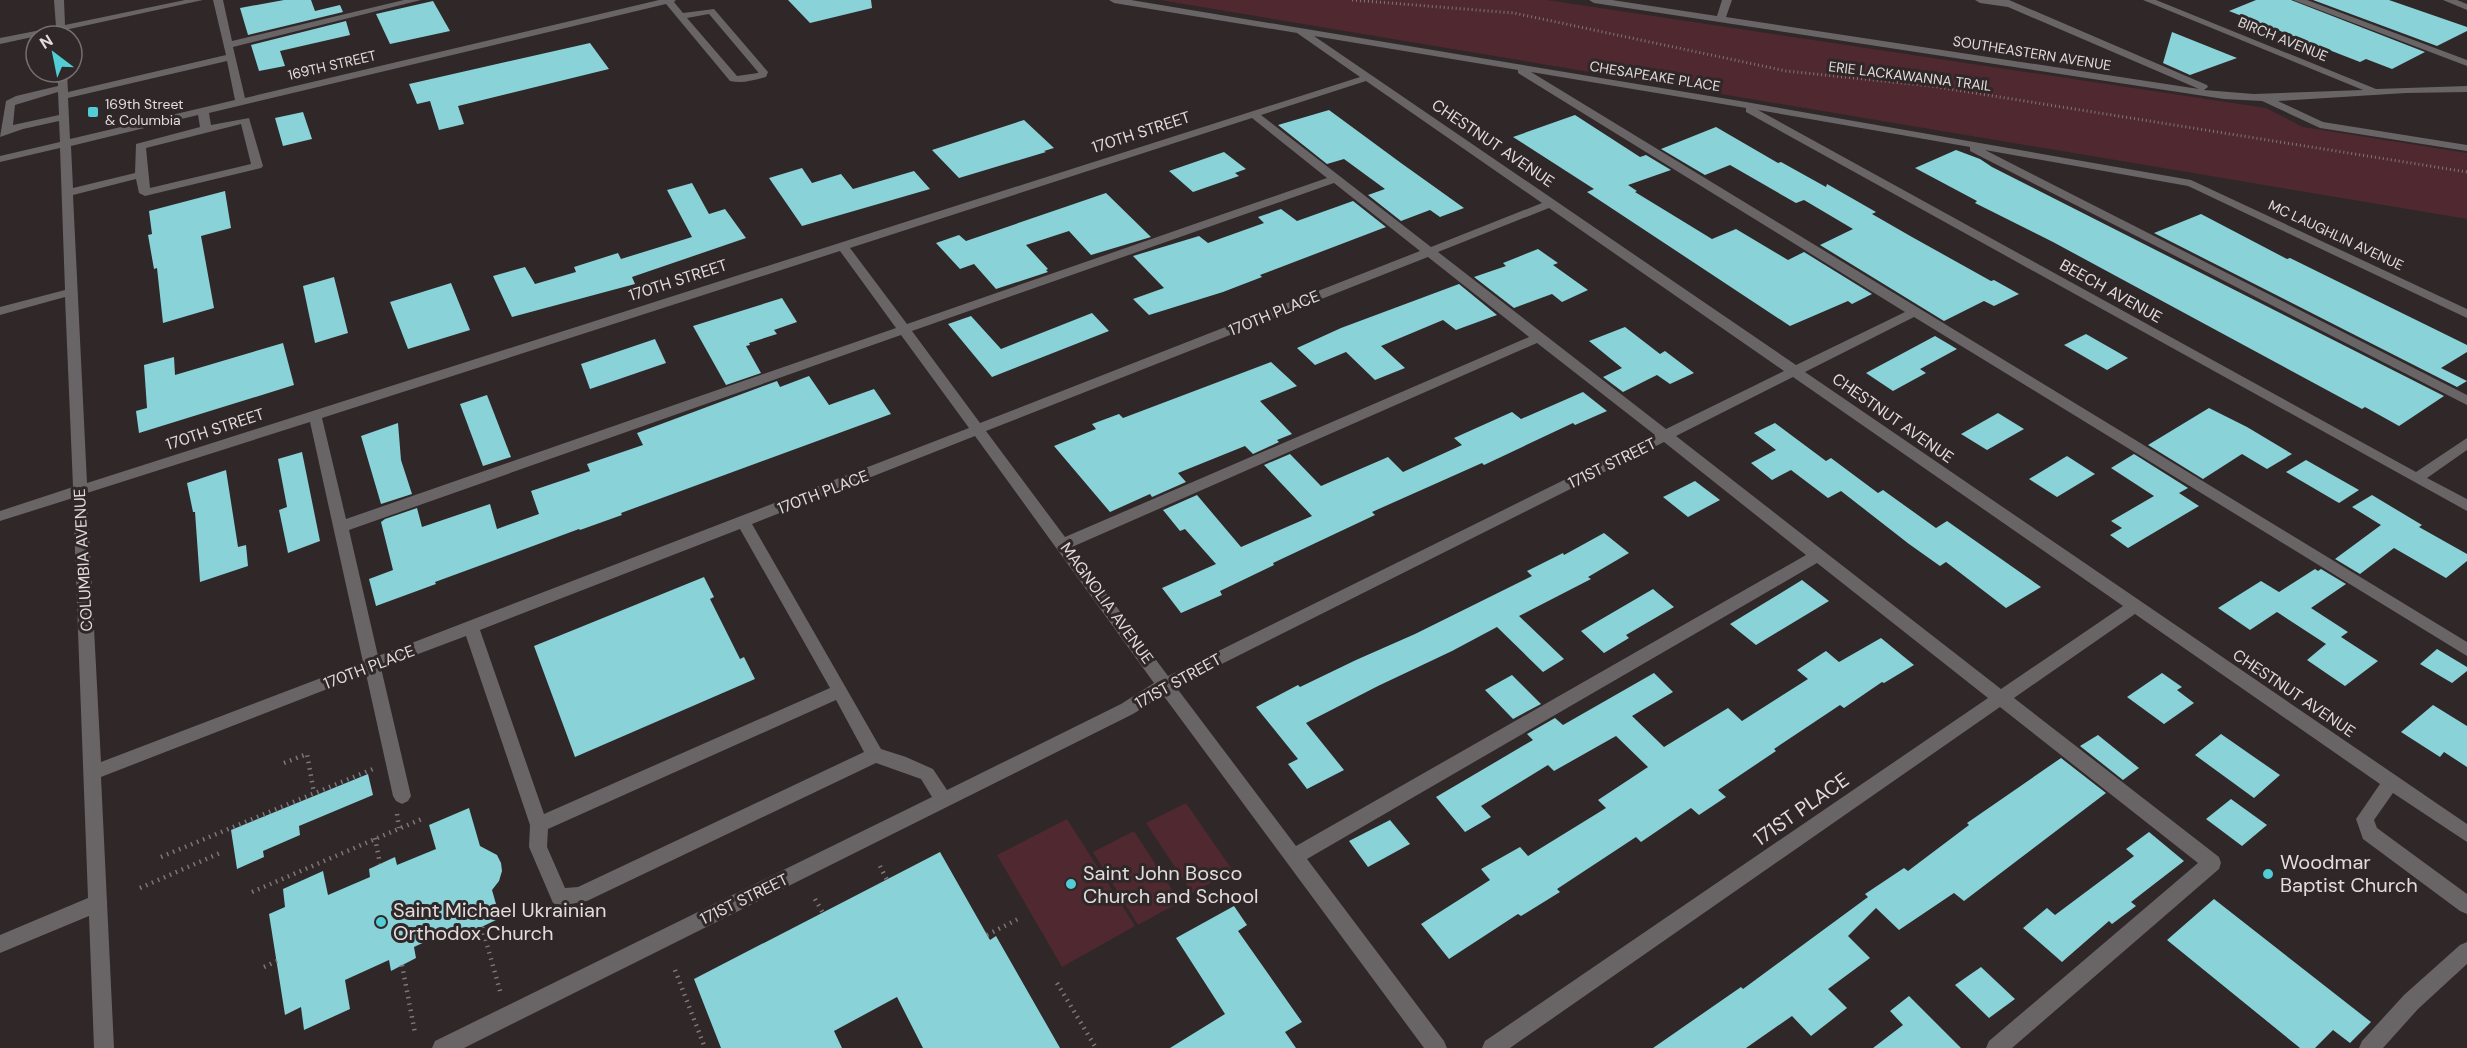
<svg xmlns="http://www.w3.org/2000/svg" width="2467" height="1048" viewBox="0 0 2467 1048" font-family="'DM Sans',sans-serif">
<rect width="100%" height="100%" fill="#2f2728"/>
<g fill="#502830">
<polygon points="1160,0 1547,0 2266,108 2303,127 2467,153 2467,219"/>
<polygon points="1186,803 1233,871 1192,893 1146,823"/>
<polygon points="1067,819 1135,926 1062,967 997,855"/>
<polygon points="1134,831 1180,902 1138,925 1093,852"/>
</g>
<g fill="#88d2d8">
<polygon points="284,0 311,0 315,11 340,5 343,12 248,35 240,8"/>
<polygon points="788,0 871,0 872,8 810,23"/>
<polygon points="2256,0 2291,0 2425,52 2392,69 2366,59 2360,62 2229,11"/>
<polygon points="2313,0 2389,0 2467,27 2467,31 2437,46"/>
<polygon points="433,1 450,31 390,44 376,14"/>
<polygon points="346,21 350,35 280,51 285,66 259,71 251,45"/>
<polygon points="2172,32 2237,58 2190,75 2163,63"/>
<polygon points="590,43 609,69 458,106 464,124 439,130 430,101 417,104 409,84"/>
<polygon points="1329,110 1401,163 1464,208 1440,217 1430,210 1401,221 1368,195 1385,189 1344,159 1327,164 1278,125"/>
<polygon points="303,112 312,139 283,146 275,118"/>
<polygon points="1575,115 1640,157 1646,155 1671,170 1628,185 1637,191 1635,192 1712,239 1736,229 1788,260 1804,252 1872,294 1852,304 1848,301 1790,326 1587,192 1594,189 1513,137"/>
<polygon points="1024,120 1054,148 1044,151 1046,152 959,178 932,150"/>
<polygon points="1716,127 1778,163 1781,162 1826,187 1827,184 1876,212 1872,214 1912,237 1991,281 1994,280 2019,294 1994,306 1984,301 1944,321 1820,245 1853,229 1804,200 1796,203 1730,165 1705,175 1661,149"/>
<polygon points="1956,150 1980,159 1992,167 2444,396 2399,426 2365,407 2362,409 2053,242 1975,203 1977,201 1915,168"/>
<polygon points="1224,152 1246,169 1235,173 1239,176 1193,192 1169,171"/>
<polygon points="802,168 812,183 841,174 853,189 914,171 930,189 802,226 769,178"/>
<polygon points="692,183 709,214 725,209 746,238 632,277 635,284 512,317 493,276 525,267 535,284 576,272 574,267 618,253 621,259 692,237 667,190"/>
<polygon points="225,191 231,228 201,236 214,308 163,323 157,268 154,269 148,235 152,234 149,211"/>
<polygon points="1106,193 1151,237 1091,255 1069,231 1026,245 1048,269 1046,270 1048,272 996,289 974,264 960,269 936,243 959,235 966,241"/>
<polygon points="1353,201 1386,227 1260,275 1262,277 1223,292 1149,315 1133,299 1164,288 1133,256 1199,236 1208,243 1264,223 1258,217 1281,209 1297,221"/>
<polygon points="2201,214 2287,259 2290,258 2467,345 2467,352 2441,368 2467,381 2457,387 2154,233"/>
<polygon points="1538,249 1558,263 1553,265 1588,290 1562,302 1552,294 1514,308 1474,277 1506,266 1503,263"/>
<polygon points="334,277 348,333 315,343 303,286"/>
<polygon points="451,283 470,330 408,349 390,302"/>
<polygon points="1459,284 1497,315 1456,330 1443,320 1381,346 1405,368 1375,380 1346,352 1315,365 1297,348 1341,328"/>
<polygon points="782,298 797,322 774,330 777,334 749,343 750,345 746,346 761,373 726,385 693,326"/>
<polygon points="1092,313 1109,331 992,377 948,324 971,316 1001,349"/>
<polygon points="1625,327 1660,354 1665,351 1694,373 1670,384 1657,375 1623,392 1603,377 1622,368 1589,341"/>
<polygon points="2086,334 2128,358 2107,370 2064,345"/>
<polygon points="1935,336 1957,349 1920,369 1926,373 1893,391 1866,373"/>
<polygon points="655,339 666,363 590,389 581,364"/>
<polygon points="283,343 294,385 139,433 136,411 147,408 144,365 174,357 175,375"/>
<polygon points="1271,362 1297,386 1260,401 1292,434 1277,440 1279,442 1253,454 1245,446 1178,473 1186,482 1152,497 1150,494 1110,512 1054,446 1096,429 1092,424 1119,414 1123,418"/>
<polygon points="809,376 829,405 874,389 891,414 621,513 622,515 580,530 579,529 435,582 436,584 376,606 369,579 393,570 381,522 385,519 417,508 422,527 490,504 497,529 539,514 531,491 590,471 587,464 643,445 637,433 777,381 780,387"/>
<polygon points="1583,392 1607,411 1575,425 1573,423 1484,465 1482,463 1372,512 1375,515 1273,563 1274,565 1220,591 1222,595 1181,613 1162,588 1216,564 1185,529 1180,531 1163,510 1197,495 1241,547 1312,516 1264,465 1290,454 1321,486 1388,457 1403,472 1462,445 1454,438 1512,412 1521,419"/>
<polygon points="487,395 511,457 483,466 460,404"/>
<polygon points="2209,408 2247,427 2292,454 2267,469 2242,454 2203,479 2148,445"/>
<polygon points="1998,413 2024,429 1987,450 1961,434"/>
<polygon points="398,423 401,460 412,494 381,504 361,436"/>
<polygon points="1775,423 1826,461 1831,458 1878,493 1883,490 1936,528 1947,521 2041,587 2006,608 1946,562 1940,566 1909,544 1841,491 1828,498 1791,470 1772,480 1751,463 1776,450 1754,433"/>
<polygon points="302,452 320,541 288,553 279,510 287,507 278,459"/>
<polygon points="2134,454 2188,488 2179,493 2199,506 2128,548 2110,535 2122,528 2111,521 2154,496 2111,468"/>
<polygon points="2067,456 2095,474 2057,497 2029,479"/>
<polygon points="2306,460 2359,490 2339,503 2286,472"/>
<polygon points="226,470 238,547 246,545 248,566 200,582 195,512 193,512 187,483"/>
<polygon points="1695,481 1720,500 1688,517 1663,497"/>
<polygon points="2372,495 2422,525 2419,527 2467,554 2467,561 2446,578 2394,548 2360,574 2335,559 2381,525 2352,507"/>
<polygon points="1604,533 1629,553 1588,577 1591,579 1519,616 1564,659 1543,672 1497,627 1452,651 1378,686 1306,723 1344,770 1307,789 1288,764 1298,759 1256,707 1298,685 1300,687 1356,660 1415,634 1532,576 1527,571 1563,553 1564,555"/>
<polygon points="2315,569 2318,571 2321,569 2346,584 2311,608 2348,632 2341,637 2378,661 2345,686 2307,660 2326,644 2277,612 2250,630 2218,608 2261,581 2279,592"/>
<polygon points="704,577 714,597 710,599 740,659 744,657 755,679 575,757 534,646"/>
<polygon points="1802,580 1829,601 1756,645 1730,624"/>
<polygon points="1653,589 1674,607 1626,635 1629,638 1604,653 1581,631"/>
<polygon points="1881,638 1914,665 1884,683 1882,682 1844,708 1840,705 1774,749 1776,751 1718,790 1726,797 1699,815 1691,808 1641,842 1636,837 1557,889 1560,892 1521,916 1518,914 1449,959 1421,924 1490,880 1481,869 1520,847 1528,856 1606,808 1598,800 1648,767 1616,736 1554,771 1548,765 1481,806 1491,817 1465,832 1436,797 1533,740 1527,734 1555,718 1563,725 1654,673 1673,692 1632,716 1664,747 1728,708 1742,721 1808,679 1797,670 1826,651 1839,662"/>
<polygon points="2437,649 2467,667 2467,671 2452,683 2420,664"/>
<polygon points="2162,673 2182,687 2177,690 2194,703 2164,724 2127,697"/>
<polygon points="1512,675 1541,704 1513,719 1485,690"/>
<polygon points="2433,705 2467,726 2467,767 2444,752 2440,757 2401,732"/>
<polygon points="2221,734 2280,775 2254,798 2195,755"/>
<polygon points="2098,735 2139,768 2123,780 2080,746"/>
<polygon points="2061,758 2106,793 1964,901 1954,893 1899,930 1876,908 1848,936 1870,958 1828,989 1847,1008 1811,1036 1792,1016 1746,1048 1653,1048 1741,987 1743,989 1868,897 1865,894 1904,868 1908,871 1969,825 1967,823"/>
<polygon points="368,774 373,795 299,826 300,835 263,851 264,857 237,869 231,830"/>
<polygon points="2231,799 2267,825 2242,846 2206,819"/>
<polygon points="469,808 480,846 497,855 501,863 502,871 499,881 492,890 500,918 459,938 457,927 414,947 416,958 391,971 389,960 345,980 350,1009 304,1030 301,1007 285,1015 269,914 285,907 283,889 323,871 328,895 370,877 369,869 395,857 397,865 436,849 429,825"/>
<polygon points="1390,820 1410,844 1368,867 1349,841"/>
<polygon points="2149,832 2184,861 2131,902 2136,906 2112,924 2109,921 2062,962 2023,928 2047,908 2055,915 2134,856 2126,849"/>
<polygon points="940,852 990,940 996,936 1060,1048 923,1048 897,997 834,1031 842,1048 721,1048 694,979"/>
<polygon points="2214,899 2371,1022 2350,1043 2333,1030 2315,1048 2300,1048 2167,940"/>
<polygon points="1234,906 1247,925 1238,931 1302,1022 1285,1032 1296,1048 1170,1048 1225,1014 1176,938"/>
<polygon points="1981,967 2015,999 1989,1018 1955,985"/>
<polygon points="1909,996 1961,1048 1873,1048 1903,1025 1890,1011"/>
</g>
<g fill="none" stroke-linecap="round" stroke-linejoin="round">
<polyline stroke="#7e7778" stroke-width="3" stroke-dasharray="1 3" stroke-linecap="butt" points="1352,0 1514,13 1786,71 1931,86 2467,172"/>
<g stroke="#7e7778" stroke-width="4.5" stroke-dasharray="1.5 5" stroke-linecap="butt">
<polyline points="284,763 307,754 314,793"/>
<polyline points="397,814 399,828"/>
<polyline points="375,838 380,864"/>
<polyline points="161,857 373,769"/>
<polyline points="880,866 887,880"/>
<polyline points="140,888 220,853"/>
<polyline points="252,892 424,818"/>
<polyline points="815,899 823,913"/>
<polyline points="482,927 500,991"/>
<polyline points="987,935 1020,918"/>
<polyline points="402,965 415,1033"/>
<polyline points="264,967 277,961"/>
<polyline points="675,970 705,1048"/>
<polyline points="1057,983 1096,1048"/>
</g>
<g fill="#696465" fill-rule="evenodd">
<polygon points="54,0 64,0 65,25 185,0 203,0 65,30 66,36 56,36 56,32 0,44 0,38 56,27"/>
<path d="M213 0H223L232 41 404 0H421L233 47 245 98 659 0H676L674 2 683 13 714 9 768 72 766 77C753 80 743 84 730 81L666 4 209 113 211 125 249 118 263 166 261 168 145 196 139 193 136 179 73 195 87 483 1360 77 1297 33 1114 3 1109 0H1131L1740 101 2191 180 2467 309V318L2188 186 1985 150 2467 395V405L1970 151V147L1758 110 2416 472 2467 438V450L2427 478 2467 499V511L1746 112V108L1531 72 2467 642V656L1914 317 1805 372 2467 824V842L2393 793 2374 820 2377 828 2467 894V914L2460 911 2363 839 2356 819 2380 784 2135 614 2014 698 2219 857 2221 863 2219 869 2012 1048H1986L1989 1041 2198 863 2000 707 1510 1048H1482L1485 1041 1988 698 1817 563 1307 859 1444 1041 1447 1048H1424L1163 695 1133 714 464 1048H432L435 1041 932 797 921 779 876 763 587 901 560 906 553 903 529 847 530 825 466 636 381 668 411 796 408 801 402 804 396 801 393 796 366 674 101 777 114 1048H94L89 916 0 953V935L88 898 73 498 0 521V511L73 487 65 297 0 315V307L65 290 60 148 0 162V156L60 142 59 121 23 129 0 137 6 101 16 96 58 86 57 72H67L68 92 226 55ZM709 14 758 72V73L737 76 687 18ZM1314 36 1518 70V73L1905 312 1796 365ZM227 61 235 100 70 139 68 98ZM1366 81 1542 203 1431 247 1261 115ZM58 92 59 115 13 125 15 105ZM198 115 200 127 136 144 135 173 73 188 71 146ZM1252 118 1327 178 907 324 850 248ZM241 124 251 164 150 188 146 148ZM1334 183 1420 251 980 423 912 331ZM1549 208 1784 371 1666 429 1438 252ZM840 251 896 328 346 519 322 418ZM1428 257 1529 337 1065 537 986 431ZM901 335 969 428 378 656 349 530ZM1537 343 1655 435 1168 676 1072 547ZM1793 377 2123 606 2001 689 1676 436ZM310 422 363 662 101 762 87 493ZM975 436 1154 683 1121 704 947 790 933 769 906 757 881 749 752 524ZM1664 442 1806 555 1296 846 1176 687ZM740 529 830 688 544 814 480 630ZM836 700 864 752 578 887 565 888 547 847 548 829Z"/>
<polygon points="1589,0 1612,0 1717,16 1722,0 1732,0 1726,17 2199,89 2008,7 1980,3 1975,0 2009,0 2207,85 2208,87 2204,90 2254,94 2363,90 2143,0 2156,0 2376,89 2467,86 2467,92 2406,93 2278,101 2323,122 2467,145 2467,151 2320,128 2262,101 2224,99 1594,3"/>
<polygon points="2293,0 2307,0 2467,60 2467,66"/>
<polygon points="2443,0 2457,0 2467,4 2467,10"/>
<polygon points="2467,942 2467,964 2418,1009 2383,1048 2359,1048 2362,1041 2404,995 2460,945"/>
</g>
</g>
<g fill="#52ccd5" stroke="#2f2728" stroke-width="2">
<rect x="87" y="106" width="12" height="12" rx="3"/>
<circle cx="2268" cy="874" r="6"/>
<circle cx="1071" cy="884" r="6"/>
<circle cx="381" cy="922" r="6"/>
</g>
<g text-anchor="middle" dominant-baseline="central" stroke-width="6" stroke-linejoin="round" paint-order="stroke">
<g font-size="14" fill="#e1dcdd" stroke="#2f2728">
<text transform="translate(2283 39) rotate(22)">BIRCH AVENUE</text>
<text transform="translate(2032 53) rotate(9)">SOUTHEASTERN AVENUE</text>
<text transform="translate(332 65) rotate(-13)">169TH STREET</text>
<text transform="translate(1655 76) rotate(9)">CHESAPEAKE PLACE</text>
<text transform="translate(1910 76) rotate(7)">ERIE LACKAWANNA TRAIL</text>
<text transform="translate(2336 235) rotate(25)">MC LAUGHLIN AVENUE</text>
</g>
<g font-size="14" fill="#e1dcdd" stroke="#2f2728" text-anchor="start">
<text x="105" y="104">169th Street<tspan x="105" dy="16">&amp; Columbia</tspan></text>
</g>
<g font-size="16" fill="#e1dcdd" stroke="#2f2728">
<text transform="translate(1141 132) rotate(-18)">170TH STREET</text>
<text transform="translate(1493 143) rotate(34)">CHESTNUT AVENUE</text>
<text transform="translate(678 280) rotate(-18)">170TH STREET</text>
<text transform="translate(2111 291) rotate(29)">BEECH AVENUE</text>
<text transform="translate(1274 313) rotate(-22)">170TH PLACE</text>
<text transform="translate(1893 418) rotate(35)">CHESTNUT AVENUE</text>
<text transform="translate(215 429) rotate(-18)">170TH STREET</text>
<text transform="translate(1612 463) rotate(-26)">171ST STREET</text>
<text transform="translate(823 492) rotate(-21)">170TH PLACE</text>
<text transform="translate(83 560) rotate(-93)">COLUMBIA AVENUE</text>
<text transform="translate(1107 603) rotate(54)">MAGNOLIA AVENUE</text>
<text transform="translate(369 667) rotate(-21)">170TH PLACE</text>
<text transform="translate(1178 681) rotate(-29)">171ST STREET</text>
<text transform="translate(2294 693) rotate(34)">CHESTNUT AVENUE</text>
<text transform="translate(744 899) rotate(-26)">171ST STREET</text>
</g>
<g font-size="20" fill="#e1dcdd" stroke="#2f2728">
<text transform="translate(1801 809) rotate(-35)">171ST PLACE</text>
</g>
<g font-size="20" fill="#e1dcdd" stroke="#2f2728" text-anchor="start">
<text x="2280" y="862">Woodmar<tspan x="2280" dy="23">Baptist Church</tspan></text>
<text x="1083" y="873">Saint John Bosco<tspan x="1083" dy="23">Church and School</tspan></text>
<text x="393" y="910">Saint Michael Ukrainian<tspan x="393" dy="23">Orthodox Church</tspan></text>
</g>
</g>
<g transform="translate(54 54) rotate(328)"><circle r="28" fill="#2f2728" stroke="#766f70" stroke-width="1.5"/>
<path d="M0-4.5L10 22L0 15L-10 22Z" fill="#52ccd5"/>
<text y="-9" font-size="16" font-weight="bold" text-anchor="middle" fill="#e1dcdd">N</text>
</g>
</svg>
